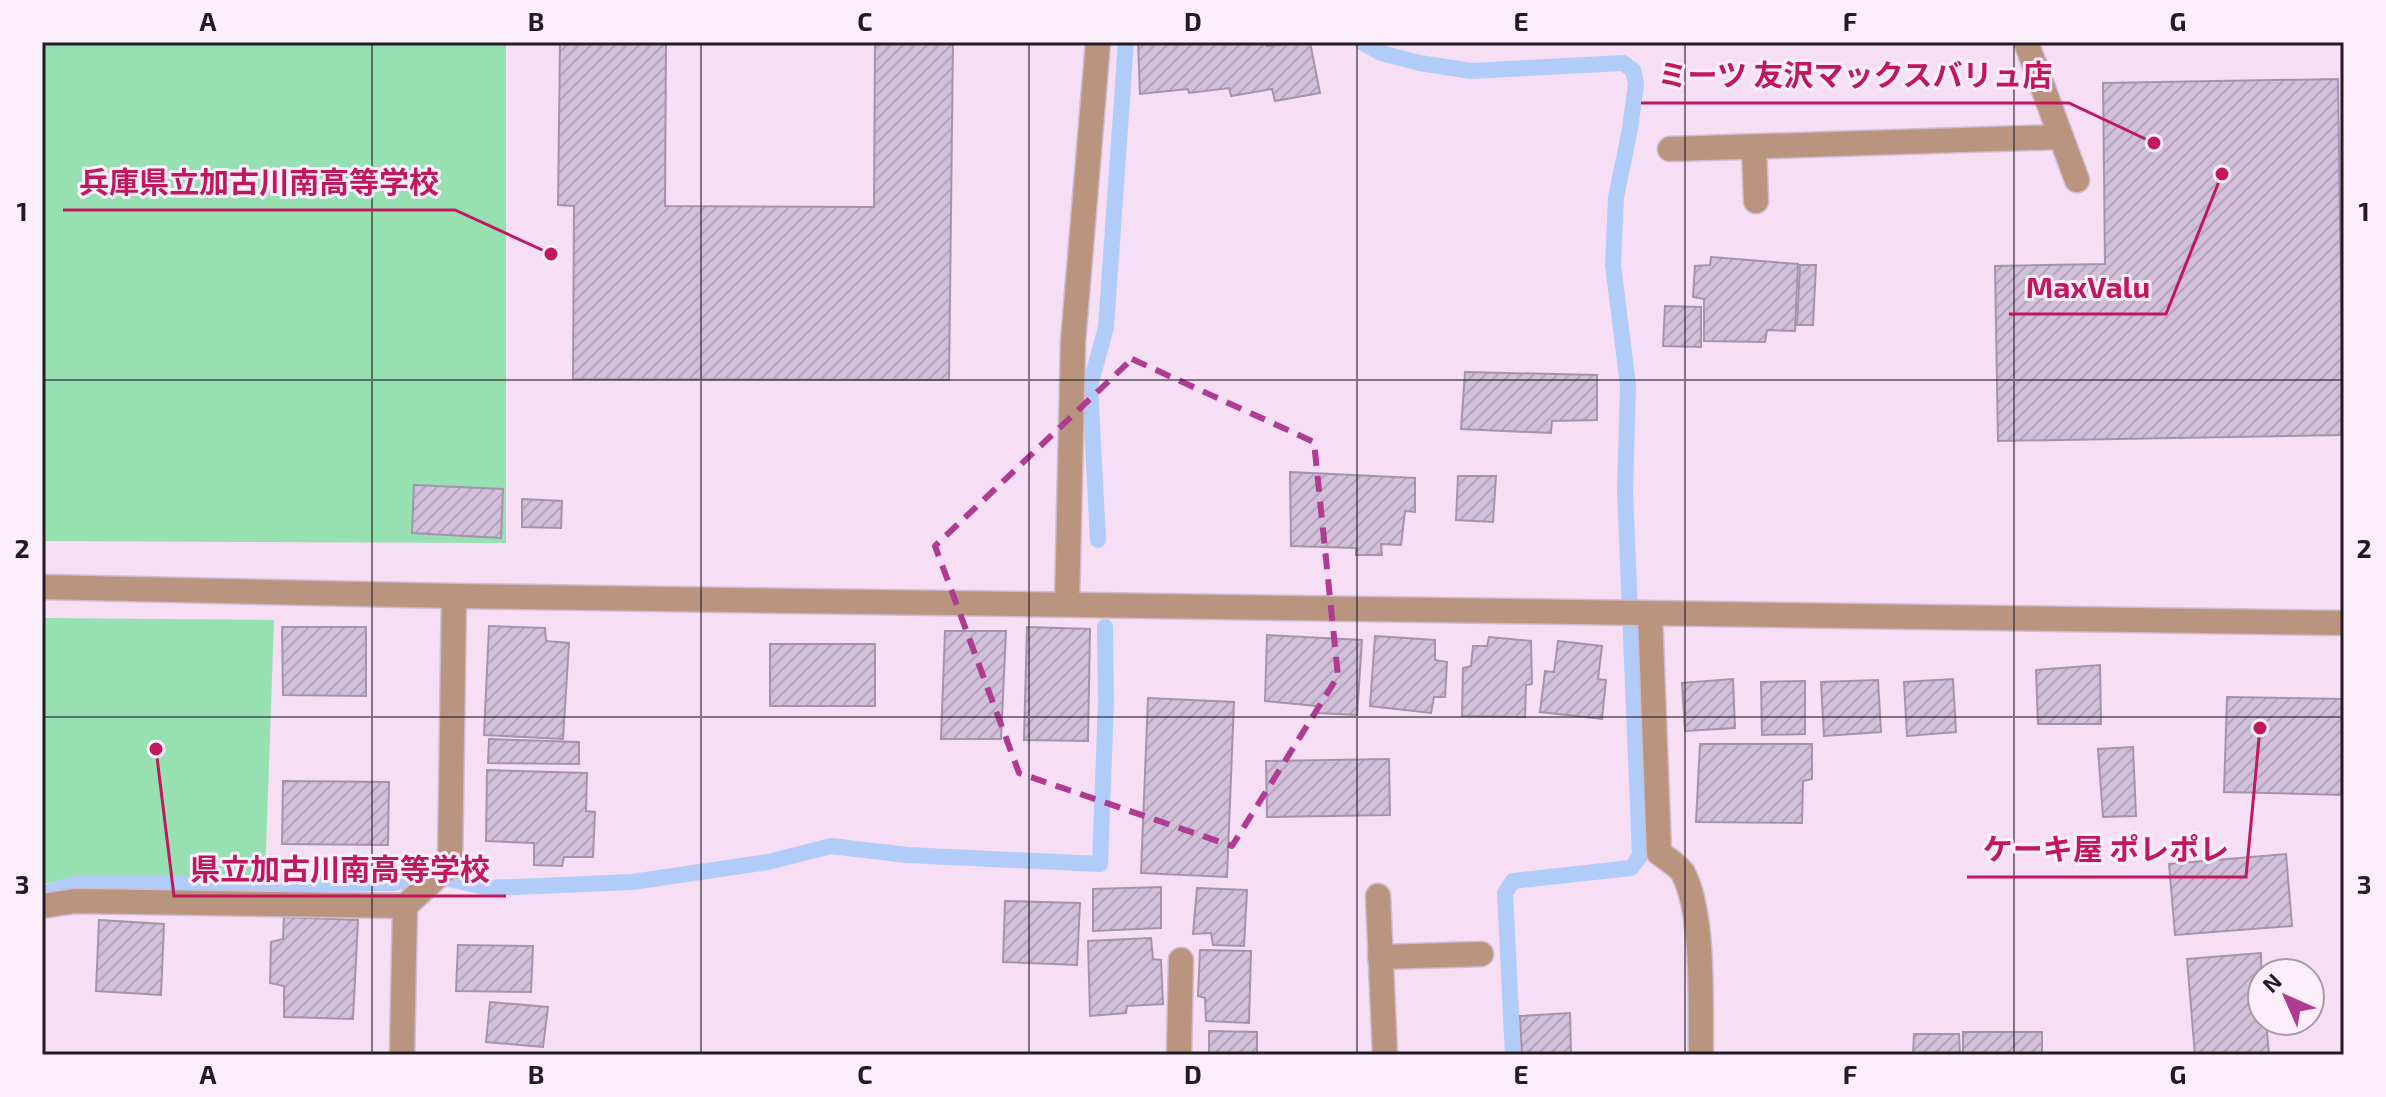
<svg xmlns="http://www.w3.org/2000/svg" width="2386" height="1097" viewBox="0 0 2386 1097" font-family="'Exo 2','Noto Sans JP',sans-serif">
<defs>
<pattern id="building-hatch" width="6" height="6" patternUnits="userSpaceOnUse" patternTransform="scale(2)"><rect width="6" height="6" fill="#d2c0da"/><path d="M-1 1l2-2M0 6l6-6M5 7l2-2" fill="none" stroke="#b4a4bb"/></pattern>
</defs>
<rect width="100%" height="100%" fill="#f6def5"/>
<g fill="#96e0b2">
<polygon points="42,42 506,42 506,543 42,541"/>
<polygon points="42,618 274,620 265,879 84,878 42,884"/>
</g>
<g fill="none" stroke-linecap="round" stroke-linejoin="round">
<g stroke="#b1ccf9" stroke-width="16">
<polyline points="1362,42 1381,53 1420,63 1471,71 1623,63 1633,70 1636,84 1630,129 1616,197 1613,265 1628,385 1625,491 1640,856 1631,868 1513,881 1505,893 1513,1055"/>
<polyline points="1098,540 1090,386 1106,327 1126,42"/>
<polyline points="42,894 79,883 241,885 392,883 436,876 489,888 632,882 768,862 831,846 907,855 1100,864 1106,701 1105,627"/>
</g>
</g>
<g fill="url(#building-hatch)" stroke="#a493ab" stroke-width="2">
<polygon points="560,42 666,42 665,206 874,207 875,42 953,42 949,380 573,379 574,206 558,205"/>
<polygon points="1138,42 1266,42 1267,46 1310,42 1320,93 1275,101 1272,89 1231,96 1229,88 1189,93 1188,89 1140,94"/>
<polygon points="2338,79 2343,435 1998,441 1995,266 2105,264 2103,83"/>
<polygon points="1711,257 1798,264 1795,331 1767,330 1765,342 1704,341 1704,299 1693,297 1695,266 1710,265"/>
<polygon points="1800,265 1816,265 1813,325 1797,325"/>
<polygon points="1665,306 1701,307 1701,347 1663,346"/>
<polygon points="1465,372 1597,375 1597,420 1552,421 1551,433 1461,429"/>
<polygon points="1290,472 1415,478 1415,512 1405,511 1401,545 1381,544 1382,555 1356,555 1356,548 1291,546"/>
<polygon points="1458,476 1496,476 1493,522 1456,520"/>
<polygon points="414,485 503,489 501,538 412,533"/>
<polygon points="522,499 562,501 561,528 522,527"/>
<polygon points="489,626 545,628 546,641 569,643 563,739 484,735"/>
<polygon points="282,627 366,627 366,696 283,695"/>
<polygon points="1027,627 1090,629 1088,741 1024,740"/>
<polygon points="945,631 1006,631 1001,739 941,739"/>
<polygon points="1267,635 1362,640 1357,715 1318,713 1316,706 1265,701"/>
<polygon points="1375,636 1435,640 1435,660 1447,662 1445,697 1434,697 1431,713 1370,706"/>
<polygon points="1489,637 1531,641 1532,684 1526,685 1525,717 1462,716 1463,668 1471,666 1473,646 1487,646"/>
<polygon points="1558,641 1602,646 1598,679 1606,680 1602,719 1540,712 1545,671 1554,672"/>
<rect x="770" y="644" width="105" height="62"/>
<polygon points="2100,665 2101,724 2038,724 2036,670"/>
<polygon points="1733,679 1735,728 1685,731 1682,683"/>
<polygon points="1953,679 1956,732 1907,736 1904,682"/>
<polygon points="1878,680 1881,732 1824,736 1821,682"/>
<polygon points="1805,681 1805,734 1762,735 1761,682"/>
<polygon points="2227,697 2344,699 2344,795 2224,792"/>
<polygon points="1148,698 1234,702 1227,877 1141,873"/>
<polygon points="489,739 579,742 579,764 488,763"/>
<polygon points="1700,744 1812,744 1812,779 1803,781 1802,823 1696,822"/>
<polygon points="2133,747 2136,816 2103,817 2098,749"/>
<polygon points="1389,759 1390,815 1267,817 1266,761"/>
<polygon points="487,770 587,773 586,811 595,812 593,857 564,857 562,866 534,865 534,843 486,841"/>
<polygon points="283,781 389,782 388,845 282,844"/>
<polygon points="2286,854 2292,926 2175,935 2169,864"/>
<polygon points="1161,887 1161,928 1093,931 1093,889"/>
<polygon points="1197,888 1247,890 1244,946 1213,945 1211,933 1193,934"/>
<polygon points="1005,901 1080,903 1077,965 1003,962"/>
<polygon points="284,917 358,920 353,1019 284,1017 284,986 270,983 271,942 283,939"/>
<polygon points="99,920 164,924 161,995 96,991"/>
<polygon points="1151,938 1153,959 1161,960 1163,1004 1127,1006 1126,1013 1090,1016 1088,941"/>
<polygon points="458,945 533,946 531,992 456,991"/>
<polygon points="1200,950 1251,951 1249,1023 1206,1021 1205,998 1198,996"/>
<polygon points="2261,953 2262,1021 2266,1021 2269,1055 2195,1055 2187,959"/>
<polygon points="490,1002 548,1007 543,1047 486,1042"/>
<polygon points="1570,1013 1571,1055 1522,1055 1520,1016"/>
<polygon points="1209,1031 1257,1032 1257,1055 1209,1055"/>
<rect x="1963" y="1032" width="79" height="23"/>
<polygon points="1914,1034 1959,1034 1960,1055 1913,1055"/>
</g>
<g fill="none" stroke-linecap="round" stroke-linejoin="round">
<defs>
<g id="minor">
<polyline points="2026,42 2077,180"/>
<polyline points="1754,147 1756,201"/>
<polyline points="1670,149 2061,137"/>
<polyline points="42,587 454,596 2344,623"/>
<polyline points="1067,604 1073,342 1098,42"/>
<path d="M1650 614 1659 853C1667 859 1678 865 1683 873 1705 915 1700 1006 1701 1055"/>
<polyline points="1378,896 1385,1055"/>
<polyline points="42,906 75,901 405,906 450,865 454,596"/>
<polyline points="1380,957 1481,954"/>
<polyline points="402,1055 405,906"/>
<polyline points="1179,1055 1181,960"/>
</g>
</defs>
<use href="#minor" stroke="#d0bbcf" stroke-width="27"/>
<use href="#minor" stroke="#b99580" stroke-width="24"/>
</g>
<path fill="none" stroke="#b03b92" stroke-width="6" stroke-dasharray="16 10" stroke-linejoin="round" d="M1132 359 1314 442 1338 676 1232 846 1019 773 935 546Z"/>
<path fill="none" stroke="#231b23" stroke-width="2" stroke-opacity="0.55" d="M372 42V1055M701 42V1055M1029 42V1055M1357 42V1055M1685 42V1055M2014 42V1055M42 380H2344M42 717H2344"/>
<path fill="none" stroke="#c2185b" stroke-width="3" d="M2154 143L2069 103H1641M551 254L455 210H63M2222 174L2166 314H2009M2260 728L2246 877H1967M156 749L174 896H506"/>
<g fill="#c2185b" stroke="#fdeefc" stroke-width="3">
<circle cx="2154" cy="143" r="8"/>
<circle cx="551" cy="254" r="8"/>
<circle cx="2222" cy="174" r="8"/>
<circle cx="2260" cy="728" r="8"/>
<circle cx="156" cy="749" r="8"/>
</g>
<g font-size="30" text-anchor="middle" font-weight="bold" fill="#c2185b" stroke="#fdeefc" stroke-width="6" stroke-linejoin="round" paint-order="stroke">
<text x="1855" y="86">ミーツ 友沢マックスバリュ店</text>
<text x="259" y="193">兵庫県立加古川南高等学校</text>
<text x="2088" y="298">MaxValu</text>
<text x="2106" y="860">ケーキ屋 ポレポレ</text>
<text x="340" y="880">県立加古川南高等学校</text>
</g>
<rect width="2386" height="1097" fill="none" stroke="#fdeefc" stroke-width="88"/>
<g transform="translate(2286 997) rotate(315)"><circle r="38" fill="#fdeefc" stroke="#a69aa5" stroke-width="2"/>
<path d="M0-6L14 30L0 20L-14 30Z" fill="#b03b92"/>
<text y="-12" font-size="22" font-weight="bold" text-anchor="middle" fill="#231b23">N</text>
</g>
<rect x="44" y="44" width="2298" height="1009" fill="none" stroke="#231b23" stroke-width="3"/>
<g font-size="26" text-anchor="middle" font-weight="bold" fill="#231b23">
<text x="208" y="31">A</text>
<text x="536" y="31">B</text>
<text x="865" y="31">C</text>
<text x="1193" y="31">D</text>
<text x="1521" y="31">E</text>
<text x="1850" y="31">F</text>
<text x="2178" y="31">G</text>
<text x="22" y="221">1</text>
<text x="2364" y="221">1</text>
<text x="22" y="558">2</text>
<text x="2364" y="558">2</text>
<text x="22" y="894">3</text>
<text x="2364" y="894">3</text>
<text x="208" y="1084">A</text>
<text x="536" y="1084">B</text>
<text x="865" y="1084">C</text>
<text x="1193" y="1084">D</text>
<text x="1521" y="1084">E</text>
<text x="1850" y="1084">F</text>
<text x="2178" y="1084">G</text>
</g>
</svg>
